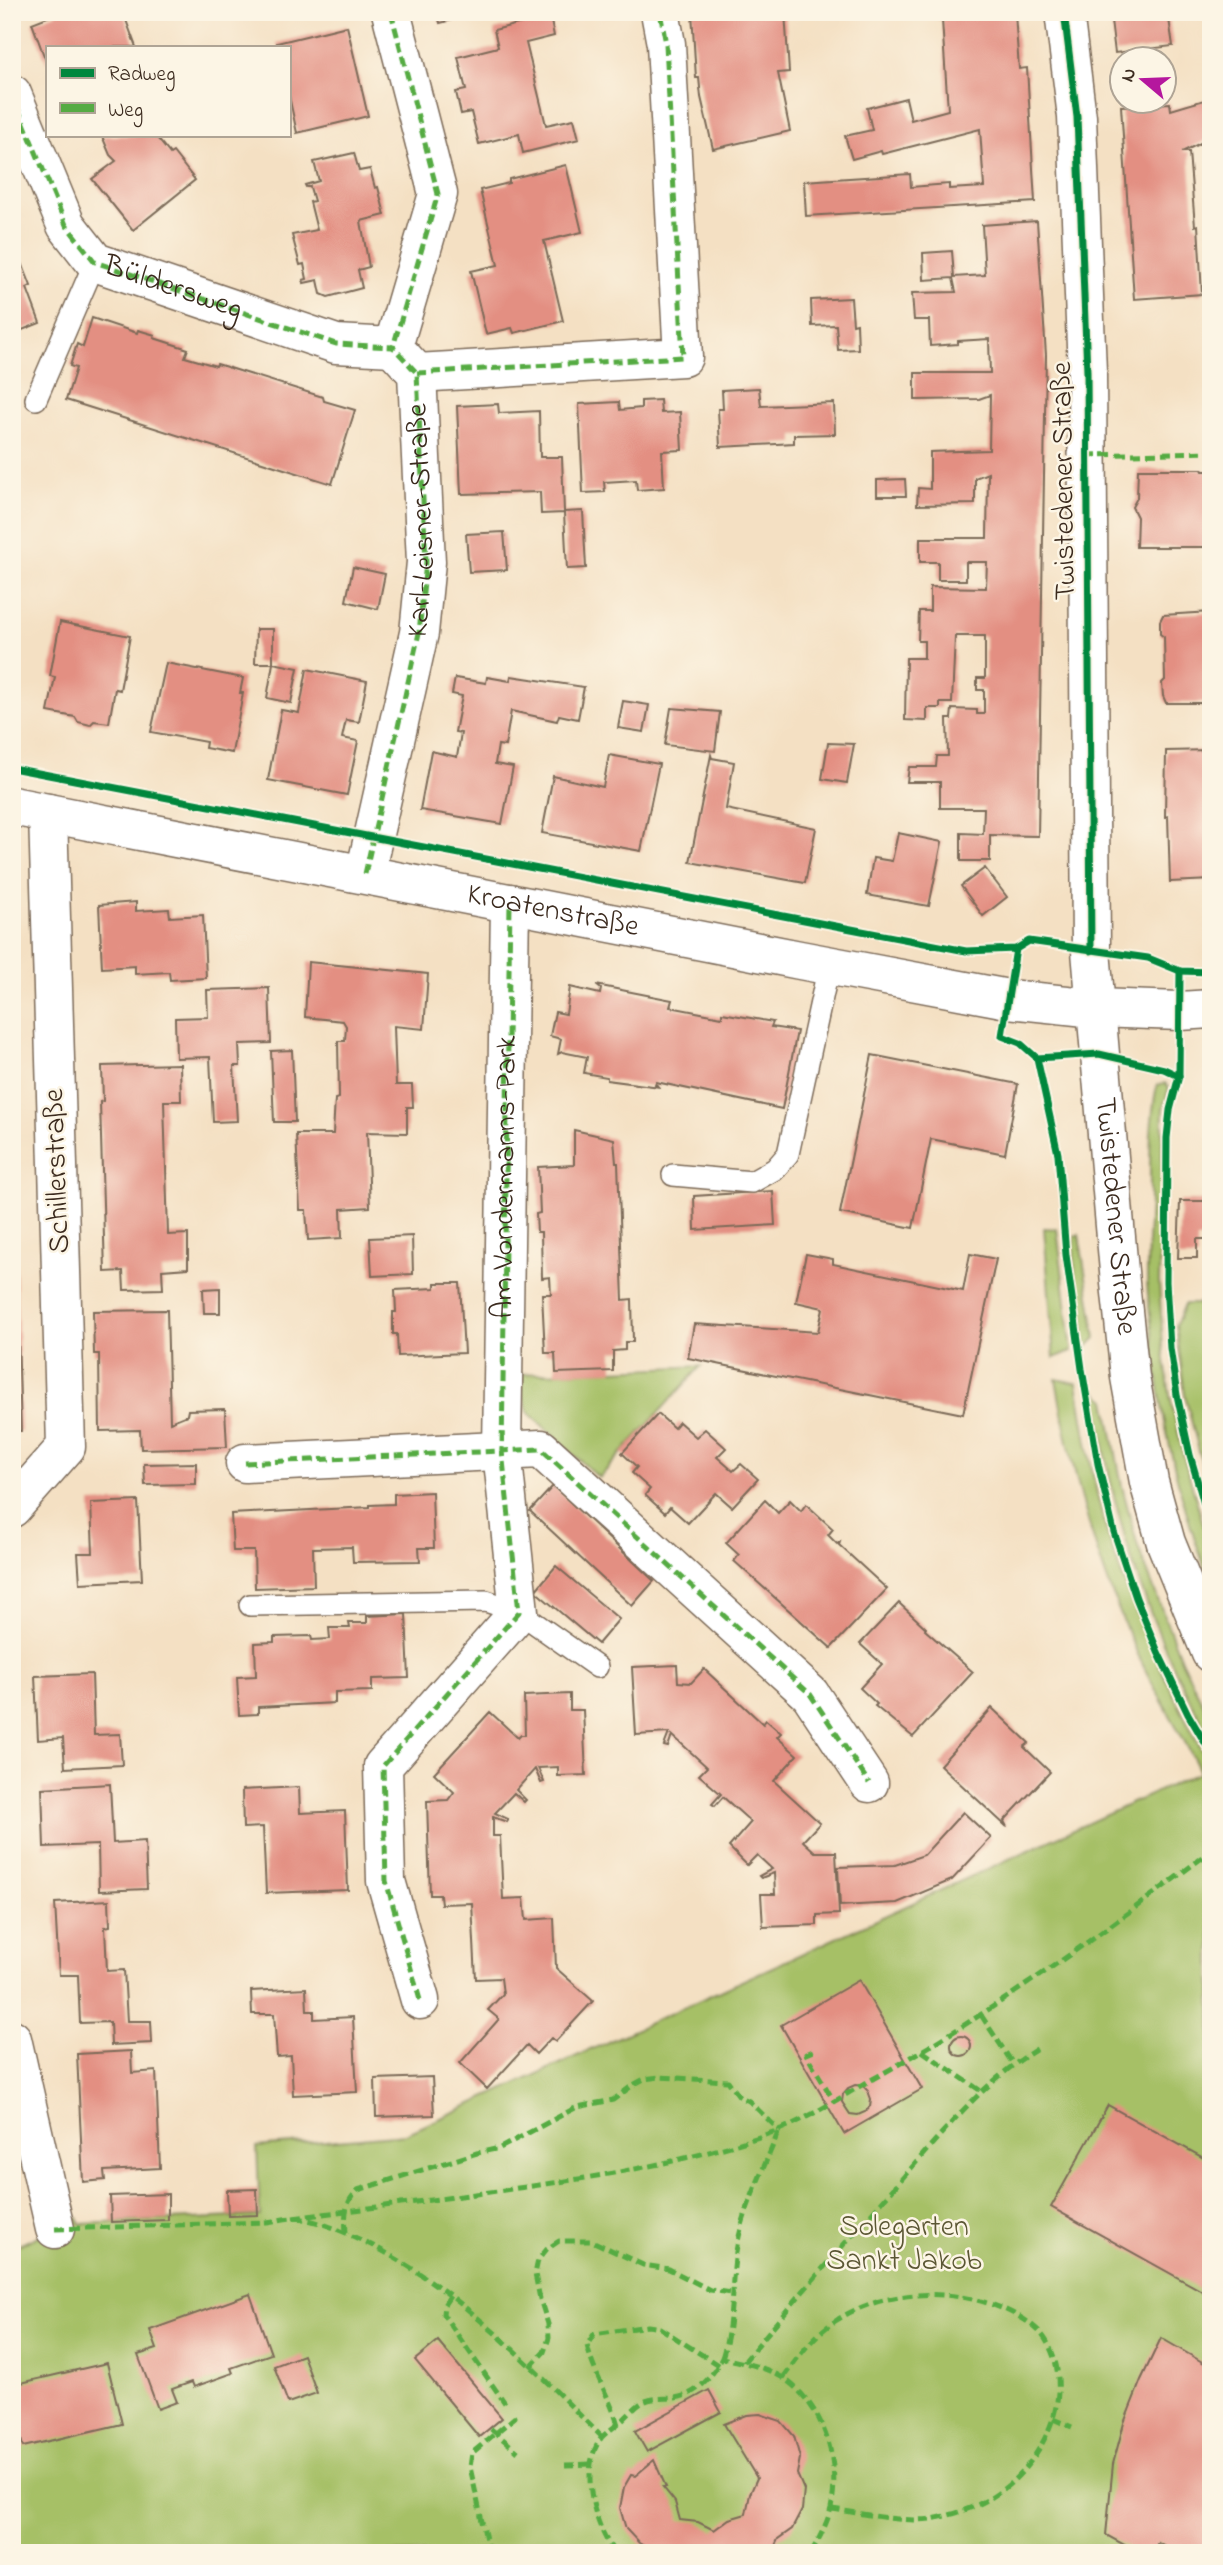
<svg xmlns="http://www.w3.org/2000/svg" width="1223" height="2565" viewBox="0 0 1223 2565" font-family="'Indie Flower',sans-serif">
<rect width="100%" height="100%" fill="#fcf5e5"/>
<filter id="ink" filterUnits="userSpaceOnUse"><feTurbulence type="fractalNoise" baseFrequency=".0143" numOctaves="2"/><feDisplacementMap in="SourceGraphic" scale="14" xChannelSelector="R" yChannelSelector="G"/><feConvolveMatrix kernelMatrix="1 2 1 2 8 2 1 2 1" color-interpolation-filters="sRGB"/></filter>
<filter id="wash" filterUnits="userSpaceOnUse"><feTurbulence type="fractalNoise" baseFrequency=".00686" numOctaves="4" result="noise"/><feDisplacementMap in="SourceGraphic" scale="28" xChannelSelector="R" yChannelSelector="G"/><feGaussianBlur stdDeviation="1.57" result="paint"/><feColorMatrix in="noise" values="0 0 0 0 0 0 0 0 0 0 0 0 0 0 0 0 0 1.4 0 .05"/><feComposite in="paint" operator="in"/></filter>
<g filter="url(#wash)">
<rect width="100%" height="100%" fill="#f4e0c3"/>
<g fill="#a6c066" stroke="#707542" stroke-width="2">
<path d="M1165 1083 1169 1087 1163 1109 1159 1282 1163 1346 1170 1396 1184 1458 1211 1551V1584C1179 1502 1160 1418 1152 1330 1150 1313 1147 1295 1147 1277 1147 1252 1149 1227 1150 1202 1150 1163 1149 1124 1157 1085Z"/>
<polygon points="1044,1228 1057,1229 1072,1351 1054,1358"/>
<polygon points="1079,1235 1096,1338 1086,1348 1074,1264 1074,1237"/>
<polygon points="1185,1304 1199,1304 1203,1346 1211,1389 1211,1500 1185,1395 1176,1325"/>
<polygon points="701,1366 599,1478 528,1412 522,1392 522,1374"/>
<path d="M1056 1379 1077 1383C1086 1434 1093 1487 1108 1536 1134 1617 1170 1692 1211 1767V2553H12V2248L78 2218 80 2224 260 2216 257 2147 406 2134 1200 1772C1183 1734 1158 1698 1140 1659 1098 1570 1072 1476 1056 1379Z"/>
<path d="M1095 1391 1106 1400 1122 1486 1138 1547 1182 1662 1211 1719V1737C1166 1663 1133 1576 1113 1492 1105 1459 1101 1424 1095 1391Z"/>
</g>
<g id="blocks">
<g fill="#e38f82" fill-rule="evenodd">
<polygon points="60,12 123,12 136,47 47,47 47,64 32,23"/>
<polygon points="437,12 480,12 480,13 440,23"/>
<polygon points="692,12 785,12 789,72 778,73 790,131 713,149 701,97 699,78 696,78"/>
<polygon points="938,12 1011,12 1011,14 1015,14 1019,69 1027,68 1035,202 806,216 804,181 910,174 911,187 949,184 949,189 984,187 980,129 882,154 881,151 852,159 845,136 872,130 867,108 906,98 911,120 948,110 942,20 938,20"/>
<polygon points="1110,12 1168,12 1173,46 1115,53"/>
<polygon points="550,16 554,36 526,43 546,125 574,119 579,139 523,153 519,134 479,144 471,112 461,114 456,92 466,90 458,57 498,47 494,30"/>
<polygon points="347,26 368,116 297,133 289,96 289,47 278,47 277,43"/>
<polygon points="1211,98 1211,138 1182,152 1189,152 1195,226 1198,225 1202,294 1134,299 1121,106 1170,103 1171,110"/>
<polygon points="164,135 157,138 170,154 173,152 195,180 133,230 92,179 116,161 110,155 102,136"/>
<polygon points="354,153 359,171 370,169 375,188 378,187 385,215 361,221 369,267 358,270 362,288 328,297 321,294 318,280 304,283 303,280 307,279 304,264 300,265 292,235 317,230 310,202 314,201 310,187 306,187 305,185 319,181 314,162"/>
<polygon points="566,165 582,232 544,241 563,321 514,333 512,328 486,334 471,271 498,265 480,190 509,183 509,179"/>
<polygon points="1037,221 1046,355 1038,836 990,835 990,861 961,861 961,833 983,834 984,808 940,808 940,782 907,782 909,767 936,767 937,756 948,756 947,719 951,719 952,709 977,710 977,714 984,714 984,690 977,690 977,678 985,678 985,636 955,636 952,703 940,703 940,708 927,708 927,721 905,720 906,658 924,658 924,641 918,641 919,611 930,611 930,587 986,588 987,562 966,562 966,580 938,580 938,562 920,562 920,538 987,538 988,473 975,478 975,504 917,505 918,488 930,489 930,452 989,450 990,395 979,399 915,400 915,373 990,373 989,339 958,341 958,344 930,346 929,320 914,320 912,293 956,292 953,278 924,280 923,253 952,251 954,277 985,275 982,225"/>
<polygon points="17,250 31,286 27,288 40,323 12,334 12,252"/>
<polygon points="851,298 853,324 857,323 858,349 838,350 836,325 812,326 811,300"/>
<polygon points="92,318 137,333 138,330 155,335 154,338 188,349 185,357 216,366 217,364 323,397 324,401 355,410 332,484 66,400 76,368 70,366 77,344 83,347"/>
<polygon points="759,388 761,406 834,403 835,434 794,435 794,443 720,447 718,409 723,409 722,390"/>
<polygon points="660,400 661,413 680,412 682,450 662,451 664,488 637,490 636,480 604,482 605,492 583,493 579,404 619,402 620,410 641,408 641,401"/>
<polygon points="498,404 499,413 539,411 540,457 562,457 564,512 583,511 586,568 567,569 564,513 541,514 540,492 461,494 457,406"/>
<polygon points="1138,469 1202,469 1203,471 1211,471 1211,547 1136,547 1137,517 1132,507 1137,498"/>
<polygon points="905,479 906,496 877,496 877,480"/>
<polygon points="504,532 507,570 469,572 466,534"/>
<polygon points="353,567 385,574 378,609 346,601"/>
<polygon points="1211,612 1211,703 1166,703 1163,696 1162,683 1165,680 1164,637 1160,634 1160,621 1163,615"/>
<polygon points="60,622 130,636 120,690 115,689 109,723 94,721 90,725 78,722 75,717 48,712 55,677 50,676"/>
<polygon points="256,629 273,629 273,663 298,668 291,703 267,698 273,663 255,663"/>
<polygon points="166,663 243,678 240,693 243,693 232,753 205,748 206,742 151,732"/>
<polygon points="307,669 367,681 359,722 346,720 342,738 358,741 347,795 268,780 281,710 299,713"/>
<polygon points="511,676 584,687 578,719 559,715 557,721 511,711 505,746 498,745 495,764 513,767 502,824 420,810 431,751 457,757 461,733 455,732 462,696 452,694 455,678 486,683 487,677 510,681"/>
<polygon points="623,701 649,705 644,732 618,728"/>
<polygon points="671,708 720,712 715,751 665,745"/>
<polygon points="828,743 854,744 847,783 822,779"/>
<polygon points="1211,750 1211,880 1170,882 1168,816 1165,817 1166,751"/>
<polygon points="609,755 659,764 641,851 542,833 553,776 603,787"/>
<polygon points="711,755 712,758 734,762 726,809 816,828 805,883 690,862"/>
<polygon points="898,833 942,842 929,906 867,895 873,858 892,861"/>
<polygon points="985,868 1007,897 983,916 961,886"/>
<polygon points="136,902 136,911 169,909 170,917 203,915 206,978 170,980 169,972 135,974 135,966 102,968 99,905"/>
<polygon points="308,962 428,974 424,1029 394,1026 396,1085 412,1085 413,1107 407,1107 407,1133 367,1132 370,1207 341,1209 342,1238 308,1240 306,1210 300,1210 296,1134 333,1134 335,1099 339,1098 338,1041 345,1041 346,1026 343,1021 305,1017"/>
<polygon points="596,985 672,1000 670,1007 722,1017 722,1013 773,1022 771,1027 797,1031 782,1109 656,1082 655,1084 660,1087 607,1080 607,1077 584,1073 587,1057 562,1052 558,1054 561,1039 550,1036 555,1012 566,1014 570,987 600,994 601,989"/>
<polygon points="269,988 271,1043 239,1044 240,1066 234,1066 237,1121 213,1122 210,1057 176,1058 175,1018 208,1017 207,990"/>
<polygon points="292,1050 295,1122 274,1122 271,1051"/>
<polygon points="872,1055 1018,1084 1005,1154 931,1139 913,1228 840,1213"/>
<polygon points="180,1064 181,1101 164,1101 167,1201 168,1235 188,1234 188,1268 162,1270 163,1289 124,1290 123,1271 105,1272 100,1102 103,1101 102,1066"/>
<polygon points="12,1072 15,1072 16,1133 12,1133"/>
<polygon points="574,1130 614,1139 616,1163 618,1163 623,1300 632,1299 633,1342 625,1342 625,1350 613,1351 613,1371 556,1373 555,1353 545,1353 542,1294 551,1294 550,1277 542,1278 541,1232 537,1232 536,1214 540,1213 538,1167 574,1165"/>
<polygon points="773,1191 775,1225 695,1230 694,1196"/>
<polygon points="1180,1201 1211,1201 1211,1239 1197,1239 1197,1258 1178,1258"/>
<polygon points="12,1225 14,1225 15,1236 21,1431 12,1431"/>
<polygon points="412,1236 413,1274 372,1276 370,1238"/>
<polygon points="806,1254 833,1259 833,1264 963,1291 970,1254 996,1259 963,1414 688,1358 694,1324 818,1332 823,1308 796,1302"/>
<polygon points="435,1283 460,1283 464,1353 398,1356 397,1334 393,1334 393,1312 396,1312 395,1290 435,1288"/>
<polygon points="220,1288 220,1313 204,1313 203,1289"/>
<polygon points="167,1310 170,1422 187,1415 188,1410 225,1409 227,1447 141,1449 140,1430 100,1431 99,1354 94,1354 93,1311"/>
<polygon points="658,1414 674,1428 679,1422 696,1437 705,1429 726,1448 717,1457 733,1471 741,1464 758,1479 732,1507 716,1493 688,1523 670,1507 665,1513 645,1495 650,1489 632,1473 637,1467 622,1453"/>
<polygon points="196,1463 196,1484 145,1485 144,1464"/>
<polygon points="553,1486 654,1581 632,1606 530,1511"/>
<polygon points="432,1492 434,1548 419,1548 420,1561 353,1562 352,1547 313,1548 314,1586 255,1588 254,1551 233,1551 231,1514 370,1507 370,1505 394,1504 394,1494"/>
<polygon points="765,1500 778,1513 790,1500 801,1511 806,1504 833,1529 828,1535 837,1544 840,1542 839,1545 887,1589 831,1648 734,1561 739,1555 726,1543"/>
<polygon points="138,1501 142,1580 80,1583 78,1553 93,1553 91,1503"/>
<polygon points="556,1566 619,1619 598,1644 535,1591"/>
<polygon points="899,1603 926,1628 925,1630 973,1672 913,1737 875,1706 877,1704 860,1688 882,1664 860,1644"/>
<polygon points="406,1614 409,1678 372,1679 372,1691 335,1692 335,1703 258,1707 258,1714 239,1715 237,1677 256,1676 255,1643 274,1642 274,1637 311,1636 312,1640 330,1639 329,1628 350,1628 349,1623 367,1623 367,1616"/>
<polygon points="677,1665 678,1682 691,1683 704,1669 763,1724 766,1720 781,1733 777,1737 797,1755 774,1781 820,1823 803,1841 815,1852 836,1852 839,1914 817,1915 817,1925 763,1927 761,1894 775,1894 774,1873 761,1878 759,1876 772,1869 757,1855 747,1865 729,1847 751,1822 723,1797 715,1806 712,1804 721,1794 699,1775 707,1767 672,1735 668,1747 664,1746 669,1733 636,1735 632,1667"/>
<polygon points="92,1674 94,1735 120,1734 122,1765 65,1768 63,1738 38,1740 35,1676"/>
<polygon points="570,1694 570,1710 583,1710 586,1775 558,1776 558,1767 538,1768 544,1782 541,1783 535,1769 516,1790 526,1800 524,1802 514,1793 495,1813 508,1819 507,1822 493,1817 493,1836 500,1836 503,1899 524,1898 526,1920 554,1918 556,1968 593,2001 556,2041 551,2038 536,2054 527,2045 487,2089 460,2063 499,2019 488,2010 503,1994 501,1978 476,1979 472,1903 441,1904 440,1895 430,1895 427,1801 448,1800 454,1792 434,1773 490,1712 518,1738 521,1735 525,1735 524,1696"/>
<polygon points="992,1708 1029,1743 1024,1747 1050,1772 1004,1821 1007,1827 940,1765"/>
<polygon points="110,1784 113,1843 145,1841 147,1889 99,1891 98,1845 44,1847 42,1788"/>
<polygon points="299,1787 300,1813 345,1811 348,1890 266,1893 263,1827 243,1828 242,1790"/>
<polygon points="963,1812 991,1838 952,1880 897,1903 840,1906 838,1867 895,1865 924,1855"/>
<polygon points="109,1900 110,1926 105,1927 107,1971 124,1970 127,2021 151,2021 152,2043 111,2045 110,2022 80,2023 78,1975 59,1975 55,1903"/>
<path d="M859 1980 922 2089 844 2134 781 2025ZM855 2085 863 2086 868 2091 871 2099 870 2106 865 2112 858 2115 850 2114 842 2102 843 2094 848 2088Z"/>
<polygon points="306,1988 307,2011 314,2011 314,2019 353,2017 357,2092 293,2095 291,2056 277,2057 274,2014 252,2014 251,1991"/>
<circle cx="961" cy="2046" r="10"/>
<polygon points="131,2051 132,2073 156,2071 160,2168 104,2171 105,2180 83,2182 77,2054"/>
<polygon points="432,2077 434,2115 376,2117 375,2079"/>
<polygon points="1108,2105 1211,2162 1211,2296 1051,2207"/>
<polygon points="257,2189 258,2215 228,2216 227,2190"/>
<polygon points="168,2194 168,2220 111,2222 110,2196"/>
<polygon points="250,2294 271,2354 231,2368 233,2373 194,2387 192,2382 172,2389 177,2402 158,2409 138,2355 157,2349 150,2330"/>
<polygon points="1161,2338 1204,2363 1211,2351 1211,2553 1177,2553 1158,2542 1153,2553 1139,2553 1106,2535 1113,2464 1124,2423 1141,2380"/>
<polygon points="438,2341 502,2418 479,2437 415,2360"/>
<polygon points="303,2355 317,2393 288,2403 274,2366"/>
<polygon points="107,2363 122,2424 23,2447 12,2403 12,2385"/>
<polygon points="709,2390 721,2412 647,2452 635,2431"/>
<polygon points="760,2414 781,2421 794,2436 800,2458 797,2474 804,2490 802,2510 792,2529 778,2539 772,2553 656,2553 639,2543 626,2529 620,2508 624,2487 631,2475 635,2476 654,2460 666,2487 663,2487 675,2502 680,2520 698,2522 714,2530 729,2519 746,2514 750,2494 757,2478 724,2424 747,2415"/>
</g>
</g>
</g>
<g filter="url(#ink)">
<use href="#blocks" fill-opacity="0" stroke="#7c6a58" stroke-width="2"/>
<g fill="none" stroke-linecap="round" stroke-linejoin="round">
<defs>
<g id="service">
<polyline points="36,399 95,262"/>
<polyline points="673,1175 752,1182 775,1169 788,1154 829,965"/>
<polyline points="250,1605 486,1601 519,1612 597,1667"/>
</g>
<g id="minor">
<polyline points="391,12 438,194 393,347"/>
<polyline points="12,94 66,225 95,262 336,344 393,347"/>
<polyline points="417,373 683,357 666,44 660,12"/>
<path id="s1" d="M365 874 419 633 426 562 417 373 393 347"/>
<polyline points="245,1463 541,1449 810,1694 869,1783"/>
<polyline points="12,1508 66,1447 48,813"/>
<path id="s2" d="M420 2000 386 1881 383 1766 519 1612 502 1451 510 903"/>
<polyline points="12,2039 55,2229"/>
</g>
<g id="tertiary">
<path id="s3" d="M1064 12 1077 117 1087 372 1091 951 1120 1283 1130 1377 1149 1482 1166 1543 1211 1653"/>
<path id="s4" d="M12 806 800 960 1008 999 1096 1008 1180 1011 1211 1009"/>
</g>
</defs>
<use href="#service" stroke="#7c6a58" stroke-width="24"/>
<use href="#minor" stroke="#7c6a58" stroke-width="41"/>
<use href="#tertiary" stroke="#7c6a58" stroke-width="41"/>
<use href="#service" stroke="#fff" stroke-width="21"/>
<use href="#minor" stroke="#fff" stroke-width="38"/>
<use href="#tertiary" stroke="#fff" stroke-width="38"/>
<g stroke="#55ab43" stroke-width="5" stroke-dasharray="10 5" stroke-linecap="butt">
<polyline points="391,12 438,194 393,347"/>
<path id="s5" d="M12 94 66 225 95 262 336 344 393 347"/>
<polyline points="417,373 683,357 666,44 660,12"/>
<polyline points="1087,455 1211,452"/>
<polyline points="365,874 419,633 426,562 417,373 393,347"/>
<polyline points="245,1463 541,1449 810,1694 869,1783"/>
<polyline points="420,2000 386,1881 383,1766 519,1612 502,1451 510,903"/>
<polyline points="981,2015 1013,2064"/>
<polyline points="813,2051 806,2054 834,2101"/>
<polyline points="922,2051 981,2091"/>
<path d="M293 2218C368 2208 443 2199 518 2188 605 2176 693 2161 776 2131 808 2119 839 2098 869 2081 990 2015 1101 1934 1211 1851"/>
<path d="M55 2229 267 2222C275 2221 285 2218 293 2218 315 2219 340 2230 359 2239 455 2284 528 2364 602 2437"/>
<path d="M346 2233C345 2215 344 2203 358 2190L477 2153 500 2148 577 2107 613 2100 633 2085 644 2079 659 2077 728 2081 739 2096 749 2101 779 2130"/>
<polyline points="450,2296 444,2305 443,2314 505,2403"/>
<path d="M722 2358C734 2322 730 2283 737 2246 745 2205 764 2169 779 2130"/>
<path d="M744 2362C794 2300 847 2241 900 2181 942 2133 982 2083 1037 2049"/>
<polyline points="530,2367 544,2352 549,2338 548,2324 540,2299 535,2274 538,2260 547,2249 559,2241 592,2241 643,2265 669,2269 710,2290 731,2293"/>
<path d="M783 2378C799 2356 813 2335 837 2320 885 2289 954 2287 1006 2310 1021 2317 1038 2326 1047 2342 1079 2397 1038 2472 987 2500 971 2509 949 2516 931 2519 899 2523 863 2513 831 2509"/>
<polyline points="1053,2419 1072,2427"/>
<path d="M618 2425C610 2397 593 2373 587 2345L594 2334 648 2326 660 2328 718 2365"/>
<polyline points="491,2429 518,2452"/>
<polyline points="565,2465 592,2464"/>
<polyline points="489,2553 470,2467 472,2453 515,2417 512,2412"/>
<path d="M615 2553C594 2526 578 2467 602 2437 608 2431 617 2425 623 2420 629 2414 636 2406 643 2402 654 2397 664 2399 675 2398 697 2395 712 2377 722 2358 742 2362 766 2367 783 2378 824 2405 841 2462 831 2508 827 2524 819 2539 811 2553"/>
</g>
<defs>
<g id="cycleway">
<polyline points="1064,12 1077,117 1087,372 1091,951"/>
<polyline points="12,768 966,951 1016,949 1029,941 1148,958 1180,971 1211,972"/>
<polyline points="1016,949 1002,1036 1020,1043 1037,1058 1058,1154 1066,1255 1082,1369 1098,1464 1114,1532 1136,1598 1158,1652 1188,1714 1211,1753"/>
<polyline points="1180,971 1179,1076 1170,1110 1167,1138 1166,1282 1170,1348 1177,1395 1190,1455 1211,1528"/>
<polyline points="1037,1058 1099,1054 1164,1069 1179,1076"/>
</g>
</defs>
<use href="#cycleway" stroke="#fcf5e5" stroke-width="11"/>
<use href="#cycleway" stroke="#00873e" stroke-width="7"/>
</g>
</g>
<g text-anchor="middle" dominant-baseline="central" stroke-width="5" stroke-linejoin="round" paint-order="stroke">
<g font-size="30" fill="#3b2a1e" stroke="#fcf5e5">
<text stroke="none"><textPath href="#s5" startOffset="271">Büldersweg</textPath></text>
<text transform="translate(1065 481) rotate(-91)">Twistedener Straße</text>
<text stroke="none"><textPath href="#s1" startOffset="360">Karl-Leisner-Straße</textPath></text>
<text stroke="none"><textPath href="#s4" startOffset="551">Kroatenstraße</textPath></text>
<text transform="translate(58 1171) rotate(-92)">Schillerstraße</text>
<text stroke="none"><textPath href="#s2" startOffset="880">Am Vondermanns-Park</textPath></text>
<text stroke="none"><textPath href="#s3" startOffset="1206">Twistedener Straße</textPath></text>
</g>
<g font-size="30" fill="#5b5734" stroke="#fcf5e5">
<text x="904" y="2228">Solegarten<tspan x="904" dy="34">Sankt Jakob</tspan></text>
</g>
</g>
<rect width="1223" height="2565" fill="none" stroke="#fcf5e5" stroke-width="42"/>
<rect x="46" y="46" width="245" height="91" fill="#fcf5e5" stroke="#afa495" stroke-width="2"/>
<rect x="60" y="68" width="35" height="10" fill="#00873e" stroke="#afa495" stroke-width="2"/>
<text x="108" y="80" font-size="21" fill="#3b2a1e">Radweg</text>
<rect x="60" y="103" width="35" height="10" fill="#55ab43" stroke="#afa495" stroke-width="2"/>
<text x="108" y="116" font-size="21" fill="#3b2a1e">Weg</text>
<g transform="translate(1143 80) rotate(289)"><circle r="33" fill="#fcf5e5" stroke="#afa495" stroke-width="2"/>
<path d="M0-5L12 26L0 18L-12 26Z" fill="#b5179e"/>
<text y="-10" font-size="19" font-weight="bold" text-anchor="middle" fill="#3b2a1e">N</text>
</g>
</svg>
